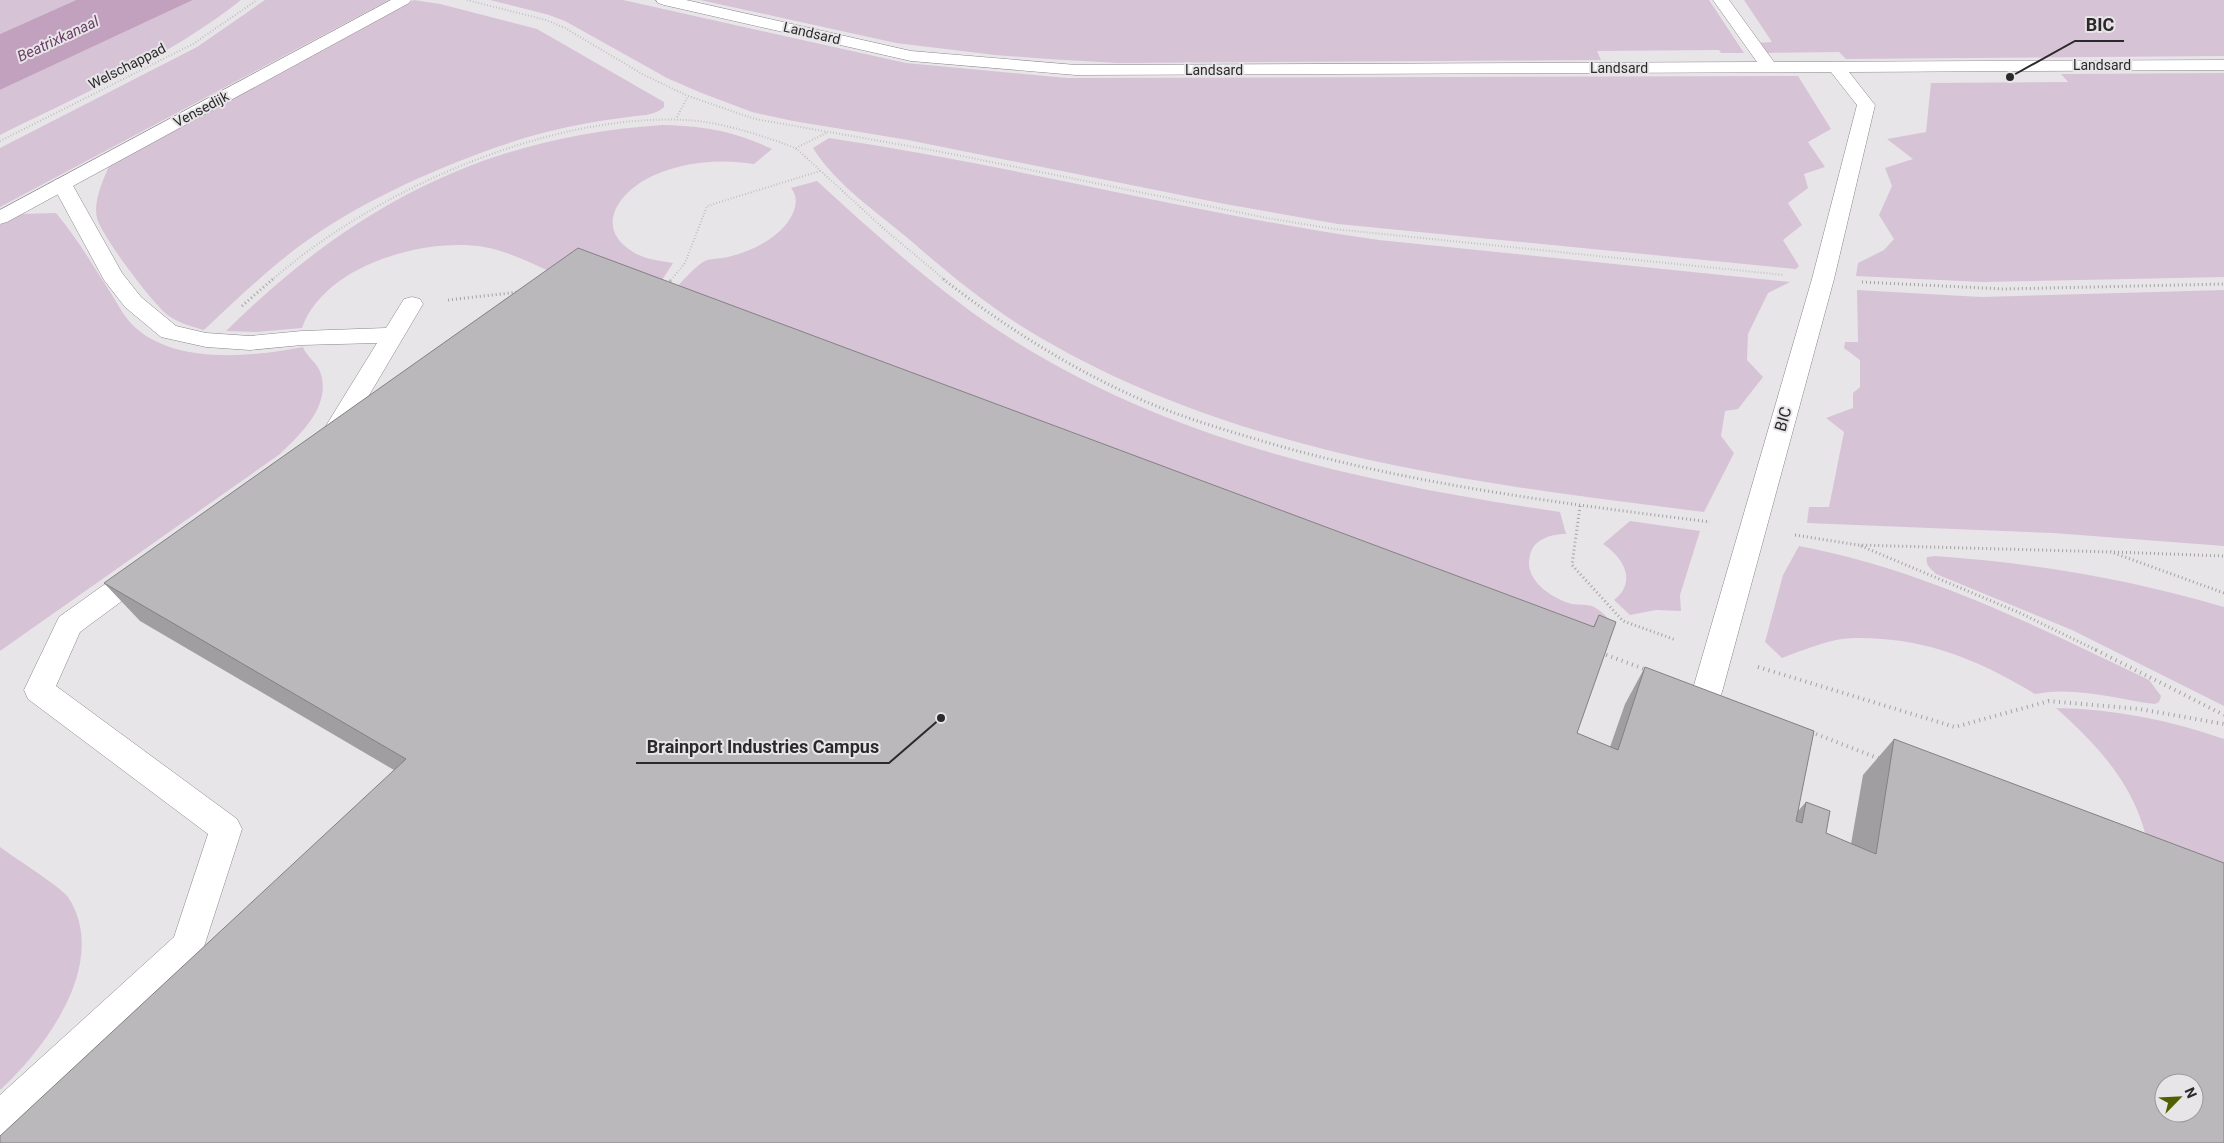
<svg xmlns="http://www.w3.org/2000/svg" width="2224" height="1143" viewBox="0 0 2224 1143" font-family="Roboto,sans-serif">
<rect width="100%" height="100%" fill="#e8e5e8"/>
<g fill="#d7c3d6">
<polygon points="0,0 76,0 0,34"/>
<path d="M193 0H241C169 57 82 94 0 135V90Z"/>
<polygon points="265,0 389,0 0,207 0,148 197,47"/>
<path d="M414 0 440 4 537 29 664 102V107C655 116 641 115 629 117 584 122 540 132 497 147 427 172 358 203 298 247 265 272 235 301 204 330 192 327 179 323 169 316 154 306 101 235 97 218 93 202 103 180 109 166Z"/>
<polygon points="490,0 623,0 906,63 1067,78 1798,76 1831,129 1808,142 1825,167 1804,174 1808,188 1788,203 1802,225 1783,240 1799,266 1796,269 1338,224 1225,204 908,140 793,121 752,112 699,92 667,78 565,21 549,15"/>
<polygon points="700,0 1709,0 1744,53 1721,53 1719,50 1597,51 1601,60 1117,63 1048,59 995,55 896,43"/>
<polygon points="1744,0 2224,0 2224,56 1846,59 1839,52 1763,53 1755,43 1772,42"/>
<polygon points="2224,73 2224,277 1982,282 1856,276 1858,263 1884,250 1894,239 1879,215 1892,186 1885,168 1913,159 1887,139 1926,132 1931,83 2068,82 2061,74"/>
<path d="M662 125C704 126 734 131 772 149L754 164C718 158 675 162 643 181 614 199 597 230 633 252 644 259 660 261 673 263L657 288C630 285 600 285 574 279 543 272 516 252 484 247 425 237 324 265 302 328L256 332 226 331C353 206 483 137 662 125Z"/>
<path d="M829 138C1013 165 1194 214 1379 240L1790 282 1768 293 1748 334 1747 360 1763 377 1738 409 1725 411 1721 436 1734 453 1704 512C1478 484 1241 455 1041 338 994 311 951 276 910 240 877 212 836 185 813 148Z"/>
<path d="M817 181C886 244 955 307 1036 354 1195 448 1380 485 1560 512L1566 534C1555 534 1546 536 1537 543 1531 548 1529 556 1529 564 1530 584 1554 599 1572 604 1578 605 1589 604 1594 607 1602 611 1608 619 1615 625L1608 634 671 293C679 285 695 266 705 261 711 258 721 259 728 257 753 251 782 237 793 213 797 204 797 195 791 188Z"/>
<path d="M56 213C77 238 94 267 112 295 117 303 122 313 129 321 168 366 251 357 303 347 306 356 315 361 319 369 334 403 302 433 280 454L0 651V225L19 214Z"/>
<polygon points="1857,290 1981,297 2224,290 2224,546 2053,533 1807,523 1809,507 1829,507 1844,432 1826,418 1853,408 1853,393 1860,387 1860,360 1844,348 1845,342 1858,342"/>
<path d="M1630 521 1700 531 1680 595 1681 611 1656 610 1630 615 1614 600C1638 582 1623 557 1603 544Z"/>
<path d="M1799 546C1922 569 2037 626 2149 680L2161 696 2159 702 2155 704C2115 699 2076 686 2035 694 1987 665 1939 643 1882 639 1867 638 1851 637 1836 640 1818 644 1800 651 1782 658L1765 642 1783 575Z"/>
<path d="M1935 556C2034 563 2129 579 2224 607V706L2072 630 1936 574C1931 569 1925 565 1927 557Z"/>
<path d="M2056 708C2114 709 2169 720 2224 739V879L2149 851C2139 790 2101 748 2056 708Z"/>
<path d="M0 847C13 857 61 887 68 897 110 961 47 1047 0 1090Z"/>
</g>
<polygon fill="#c2a1bf" points="76,0 193,0 0,90 0,34"/>
<g fill="none" stroke-linecap="round" stroke-linejoin="round">
<defs>
<g id="lane">
<polygon points="62,178 69,180 72,184 122,273 141,297 176,326 206,333 250,336 302,331 386,328 404,299 412,297 420,299 423,304 342,441 326,449 317,446 314,440 324,429 377,343 302,345 250,350 206,347 161,337 125,307 104,280 52,184 55,180"/>
<polygon points="143,561 153,564 157,571 153,578 80,632 56,686 237,819 242,829 200,959 13,1134 0,1140 0,1095 174,937 208,834 28,699 24,690 59,617 133,564"/>
</g>
<g id="street">
<polygon points="391,0 411,0 409,3 7,222 0,224 0,210"/>
<polygon points="656,0 686,0 911,51 1076,65 1757,62 1713,0 1729,0 1774,62 2224,60 2224,70 1849,72 1875,105 1834,279 1722,692 1718,701 1707,704 1696,701 1692,692 1812,279 1857,105 1831,72 1076,75 911,61 664,5 658,3"/>
</g>
</defs>
<use href="#lane" stroke="#898689" stroke-width="1"/>
<use href="#street" stroke="#898689" stroke-width="1"/>
<g stroke="#a4a2a4" stroke-width="2" stroke-dasharray="0.5 2.5" stroke-linecap="butt">
<polyline points="467,0 546,20 565,28 644,75 688,96 755,119 937,151 1267,218 1334,229 1784,275"/>
<polyline points="677,117 688,96"/>
<polyline points="0,141 193,44 257,0"/>
<polyline points="796,148 826,133"/>
<path d="M272 280C373 191 549 113 685 120 709 121 732 127 755 134 770 139 785 143 798 150L884 229 945 280"/>
<polyline points="671,280 685,263 707,206 820,171"/>
</g>
<g stroke="#a4a2a4" stroke-width="3" stroke-dasharray="1 3" stroke-linecap="butt">
<path d="M943 279C1004 326 1071 369 1142 400 1181 417 1222 429 1262 441 1408 484 1559 503 1710 522"/>
<polyline points="1862,282 2004,289 2224,284"/>
<polyline points="667,284 672,279"/>
<polyline points="448,300 519,292"/>
<polyline points="242,306 273,279"/>
<polyline points="1580,506 1572,565 1623,621 1676,640"/>
<polyline points="1795,535 1858,545 2111,552 2224,593"/>
<polyline points="1861,546 2020,613 2098,651"/>
<polyline points="2114,552 2224,556"/>
</g>
<g stroke="#a4a2a4" stroke-width="4" stroke-dasharray="1 4.5" stroke-linecap="butt">
<polyline points="2096,650 2224,715"/>
<polyline points="1601,653 1647,670"/>
<polyline points="1758,667 1955,727 2049,701 2139,709 2224,724"/>
<polyline points="1811,732 1880,759"/>
</g>
<use href="#lane" fill="#fff" fill-rule="evenodd"/>
<use href="#street" fill="#fff" fill-rule="evenodd"/>
</g>
<polygon fill="#a19ea1" points="104,583 1593,627 1599,615 1577,733 1610,747 1625,704 1645,667 1798,811 1806,802 1826,833 1851,844 1863,775 1894,739 2224,1143 394,770 140,621"/>
<path fill="#bbb8bb" stroke="#838183" fill-rule="evenodd" d="M578 248 1594 627 1599 615 1616 622 1577 733 1618 750 1645 667 1814 731 1796 821 1802 823 1806 802 1830 811 1826 833 1876 854 1894 739 2224 863V1143H0V1136L406 759 104 583ZM2164 1083H2194V1113H2164Z"/>
<g text-anchor="middle" dominant-baseline="central" stroke-width="4" stroke-linejoin="round" paint-order="stroke">
<g font-size="14" fill="#2b2a2b" stroke="#e8e5e8">
<text transform="translate(812 33) rotate(13)">Landsard</text>
<text x="2102" y="65">Landsard</text>
<text transform="translate(127 66) rotate(-27)">Welschappad</text>
<text x="1619" y="68">Landsard</text>
<text x="1214" y="70">Landsard</text>
<text transform="translate(201 109) rotate(-28)">Vensedijk</text>
</g>
<g font-size="15" font-style="italic" fill="#6b3f68" stroke="#e8e5e8">
<text transform="translate(58 39) rotate(-25)">Beatrixkanaal</text>
</g>
<g font-size="16" fill="#2b2a2b" stroke="#e8e5e8">
<text transform="translate(1783 419) rotate(-74)">BIC</text>
</g>
</g>
<path fill="none" stroke="#2b2a2b" stroke-width="2" d="M2010 77L2075 41H2124M941 718L889 763H636"/>
<g fill="#2b2a2b" stroke="#e8e5e8" stroke-width="2">
<circle cx="2010" cy="77" r="5"/>
<circle cx="941" cy="718" r="5"/>
</g>
<g font-size="18" text-anchor="middle" font-weight="bold" fill="#2b2a2b" stroke="#e8e5e8" stroke-width="4" stroke-linejoin="round" paint-order="stroke">
<text x="2100" y="31">BIC</text>
<text x="763" y="753">Brainport Industries Campus</text>
</g>
<g transform="translate(2179 1098) rotate(66)"><circle r="24" fill="#e8e5e8" stroke="#9c9a9c"/>
<path d="M0-4L9 19L0 12L-9 19Z" fill="#525f00"/>
<text y="-8" font-size="14" font-weight="bold" text-anchor="middle" fill="#2b2a2b">N</text>
</g>
</svg>
